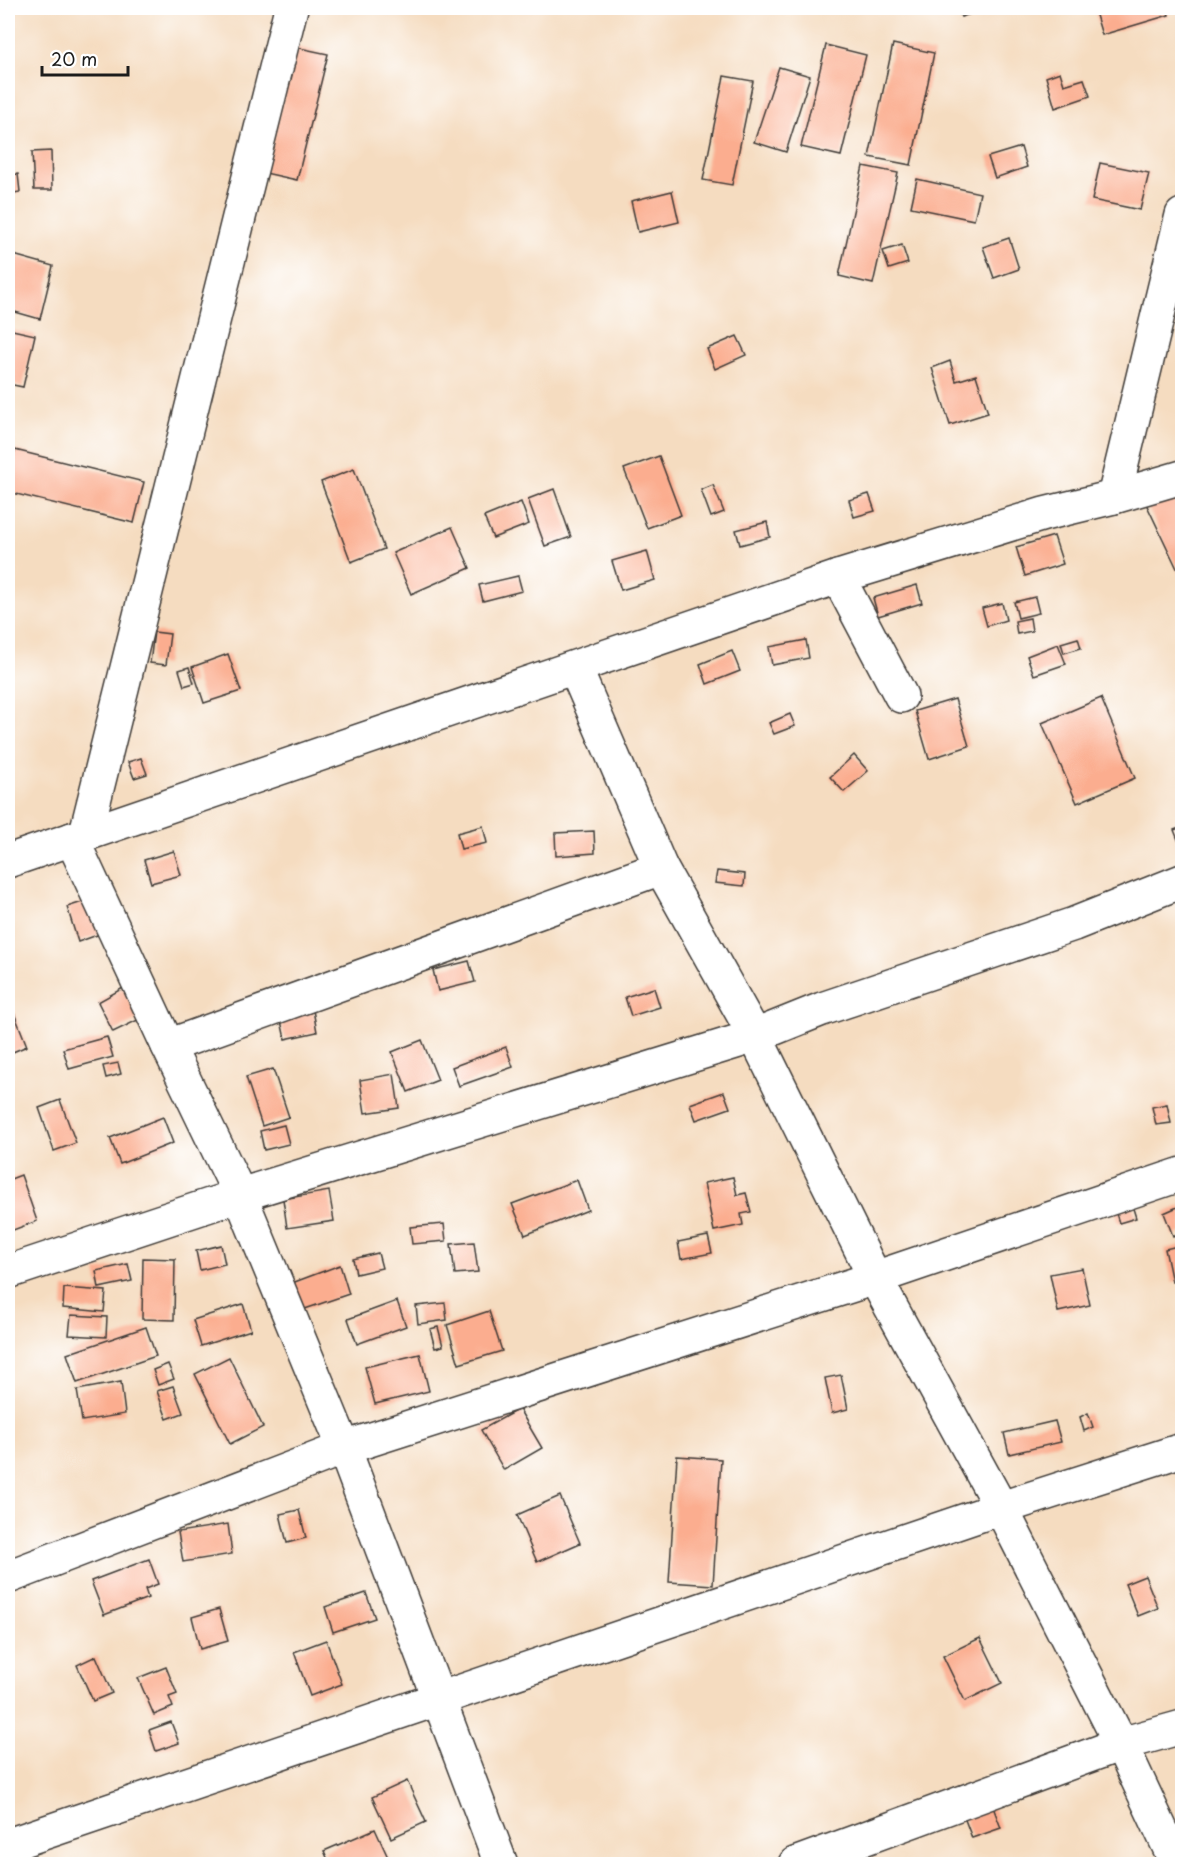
<svg xmlns="http://www.w3.org/2000/svg" width="1190" height="1872" viewBox="0 0 1190 1872" font-family="'Playpen Sans',sans-serif">
<rect width="100%" height="100%" fill="#fff"/>
<filter id="ink" filterUnits="userSpaceOnUse"><feTurbulence type="fractalNoise" baseFrequency=".0167" numOctaves="2"/><feDisplacementMap in="SourceGraphic" scale="12" xChannelSelector="R" yChannelSelector="G"/><feConvolveMatrix kernelMatrix="1 2 1 2 8 2 1 2 1" color-interpolation-filters="sRGB"/></filter>
<filter id="wash" filterUnits="userSpaceOnUse"><feTurbulence type="fractalNoise" baseFrequency=".008" numOctaves="4" result="noise"/><feDisplacementMap in="SourceGraphic" scale="24" xChannelSelector="R" yChannelSelector="G"/><feGaussianBlur stdDeviation="1.35" result="paint"/><feColorMatrix in="noise" values="0 0 0 0 0 0 0 0 0 0 0 0 0 0 0 0 0 1.4 0 .05"/><feComposite in="paint" operator="in"/></filter>
<g filter="url(#wash)">
<rect width="100%" height="100%" fill="#f5dcc0"/>
<g id="blocks">
<g fill="#fbad8f">
<polygon points="958,8 976,8 977,12 961,17"/>
<polygon points="1111,8 1167,8 1169,15 1102,35 1095,12"/>
<polygon points="893,44 934,53 911,165 869,157"/>
<polygon points="826,45 866,55 841,156 801,147"/>
<polygon points="295,47 328,54 297,180 265,173"/>
<polygon points="779,67 810,76 786,152 754,142"/>
<polygon points="1060,72 1064,85 1084,79 1090,96 1055,108 1046,77"/>
<polygon points="724,76 753,81 732,185 703,180"/>
<polygon points="1021,147 1027,167 995,178 988,157"/>
<polygon points="51,151 52,190 34,190 32,152"/>
<polygon points="1100,163 1149,173 1140,210 1092,200"/>
<polygon points="863,166 898,173 873,284 839,276"/>
<polygon points="18,174 20,192 8,194 8,175"/>
<polygon points="917,179 980,193 974,220 911,207"/>
<polygon points="672,191 679,222 638,232 631,201"/>
<polygon points="1009,238 1019,269 994,278 983,247"/>
<polygon points="902,245 908,263 889,269 883,251"/>
<polygon points="10,254 53,266 40,319 8,310 8,263"/>
<polygon points="8,329 35,335 23,387 8,384"/>
<polygon points="737,336 746,355 715,369 707,349"/>
<polygon points="950,361 956,381 976,375 988,413 950,425 932,368"/>
<polygon points="15,450 144,482 134,523 8,492 8,479"/>
<polygon points="659,456 681,515 647,528 624,469"/>
<polygon points="354,469 384,549 351,562 321,482"/>
<polygon points="1182,471 1182,579 1140,491"/>
<polygon points="713,485 724,512 711,517 701,490"/>
<polygon points="554,489 571,537 545,546 528,499"/>
<polygon points="869,494 875,511 854,517 849,500"/>
<polygon points="521,502 529,524 493,538 484,517"/>
<polygon points="767,522 770,537 740,545 736,530"/>
<polygon points="452,527 470,568 411,594 393,553"/>
<polygon points="1054,536 1063,564 1025,576 1016,547"/>
<polygon points="647,551 655,580 621,590 612,561"/>
<polygon points="518,576 522,591 483,601 479,585"/>
<polygon points="917,585 922,603 878,616 873,598"/>
<polygon points="1035,597 1039,613 1018,618 1014,602"/>
<polygon points="1002,603 1006,620 987,626 982,608"/>
<polygon points="1030,618 1032,631 1017,634 1015,621"/>
<polygon points="154,632 170,634 166,665 150,663"/>
<polygon points="1078,638 1081,648 1064,653 1061,643"/>
<polygon points="806,640 809,658 772,665 769,647"/>
<polygon points="1058,644 1066,664 1034,675 1027,656"/>
<polygon points="732,651 740,671 707,684 700,664"/>
<polygon points="228,654 241,691 204,703 192,667"/>
<polygon points="189,667 194,683 184,686 179,670"/>
<polygon points="1101,698 1135,778 1077,803 1042,723"/>
<polygon points="955,699 969,746 929,759 915,711"/>
<polygon points="790,714 795,726 774,734 769,723"/>
<polygon points="854,755 868,771 844,792 830,777"/>
<polygon points="141,758 147,774 134,778 128,762"/>
<polygon points="483,826 487,843 461,849 457,833"/>
<polygon points="1182,827 1182,846 1181,847 1174,830"/>
<polygon points="594,831 595,853 556,856 555,833"/>
<polygon points="174,851 181,875 151,883 144,860"/>
<polygon points="717,871 745,874 744,886 715,883"/>
<polygon points="89,900 100,934 78,942 67,907"/>
<polygon points="469,961 475,982 438,991 433,970"/>
<polygon points="123,988 140,1019 113,1032 98,1002"/>
<polygon points="654,988 660,1007 631,1016 625,997"/>
<polygon points="12,1008 27,1046 8,1054 8,1010"/>
<polygon points="313,1010 317,1032 285,1039 280,1016"/>
<polygon points="107,1037 113,1057 69,1069 63,1049"/>
<polygon points="422,1040 438,1080 408,1092 392,1052"/>
<polygon points="506,1047 513,1067 459,1086 452,1067"/>
<polygon points="118,1063 121,1074 106,1078 103,1066"/>
<polygon points="273,1069 289,1117 262,1126 246,1077"/>
<polygon points="394,1074 399,1108 365,1113 360,1080"/>
<polygon points="724,1092 730,1108 696,1120 690,1104"/>
<polygon points="60,1100 76,1143 54,1151 39,1108"/>
<polygon points="1167,1104 1171,1123 1156,1125 1152,1107"/>
<polygon points="163,1117 173,1143 120,1164 110,1138"/>
<polygon points="284,1125 289,1144 264,1150 260,1131"/>
<polygon points="21,1175 37,1221 8,1232 8,1180"/>
<polygon points="733,1177 737,1195 746,1193 751,1212 741,1214 743,1225 714,1231 704,1183"/>
<polygon points="577,1180 588,1210 525,1235 512,1204"/>
<polygon points="329,1191 334,1221 287,1228 283,1199"/>
<polygon points="1132,1205 1136,1218 1119,1223 1115,1210"/>
<polygon points="1182,1205 1182,1232 1173,1236 1164,1213"/>
<polygon points="444,1224 446,1241 412,1244 410,1227"/>
<polygon points="708,1236 712,1253 681,1259 678,1242"/>
<polygon points="474,1242 478,1272 455,1274 451,1244"/>
<polygon points="221,1245 225,1264 200,1270 196,1251"/>
<polygon points="1182,1245 1182,1280 1172,1282 1165,1249"/>
<polygon points="378,1253 382,1268 356,1274 353,1259"/>
<polygon points="143,1258 175,1259 174,1320 142,1319"/>
<polygon points="128,1264 132,1281 99,1288 96,1271"/>
<polygon points="340,1265 349,1294 302,1310 292,1283"/>
<polygon points="1082,1268 1090,1305 1058,1312 1050,1274"/>
<polygon points="64,1288 106,1291 104,1312 63,1308"/>
<polygon points="397,1301 406,1326 357,1344 348,1319"/>
<polygon points="445,1303 447,1320 418,1324 416,1306"/>
<polygon points="243,1304 251,1330 201,1346 193,1320"/>
<polygon points="489,1311 502,1351 459,1364 447,1325"/>
<polygon points="71,1315 107,1317 106,1337 69,1335"/>
<polygon points="146,1327 156,1356 77,1383 67,1354"/>
<polygon points="438,1327 443,1346 435,1348 430,1329"/>
<polygon points="420,1354 429,1391 375,1404 365,1367"/>
<polygon points="229,1357 263,1427 230,1444 195,1374"/>
<polygon points="168,1364 174,1379 158,1385 153,1370"/>
<polygon points="841,1375 848,1409 832,1413 825,1378"/>
<polygon points="121,1382 125,1414 82,1421 77,1390"/>
<polygon points="173,1386 183,1413 167,1419 157,1391"/>
<polygon points="519,1409 542,1448 504,1470 481,1430"/>
<polygon points="1088,1413 1093,1427 1084,1431 1080,1417"/>
<polygon points="1055,1421 1061,1442 1009,1454 1004,1433"/>
<polygon points="677,1456 721,1459 713,1585 669,1582"/>
<polygon points="560,1496 580,1543 537,1562 517,1515"/>
<polygon points="299,1510 306,1538 287,1543 280,1514"/>
<polygon points="228,1524 232,1554 183,1562 178,1532"/>
<polygon points="149,1559 158,1584 145,1589 148,1598 104,1615 91,1581"/>
<polygon points="1145,1576 1158,1608 1138,1616 1125,1584"/>
<polygon points="366,1593 375,1618 333,1632 325,1607"/>
<polygon points="219,1609 228,1641 200,1649 192,1617"/>
<polygon points="980,1638 1002,1683 965,1701 943,1656"/>
<polygon points="326,1640 342,1684 310,1696 294,1652"/>
<polygon points="96,1656 112,1693 93,1701 77,1665"/>
<polygon points="166,1667 177,1694 169,1697 173,1707 154,1715 138,1678"/>
<polygon points="171,1722 179,1743 156,1751 149,1730"/>
<polygon points="407,1781 426,1822 391,1838 372,1797"/>
<polygon points="993,1807 1001,1828 972,1838 964,1817"/>
<polygon points="375,1829 391,1864 330,1864 324,1851"/>
</g>
</g>
</g>
<g filter="url(#ink)">
<use href="#blocks" fill-opacity="0" stroke="#3d3935" stroke-width="1.5"/>
<g fill="none" stroke-linecap="round" stroke-linejoin="round">
<defs>
<g id="minor">
<polyline points="1114,497 1182,215"/>
<polyline points="838,577 901,696"/>
<polyline points="575,668 661,868 755,1036 875,1278 1001,1508 1121,1744 1177,1864"/>
<polyline points="86,833 291,8"/>
<polyline points="72,839 168,1046 240,1195 344,1448 501,1864"/>
<polyline points="8,861 838,577 1044,514 1114,497 1182,477"/>
<polyline points="168,1046 661,868"/>
<polyline points="8,1272 240,1195 755,1036 822,1009 1074,924 1182,881"/>
<polyline points="8,1577 344,1448 875,1278 1182,1174"/>
<polyline points="8,1845 1001,1508 1182,1450"/>
<polyline points="795,1864 1121,1744 1182,1727"/>
</g>
</defs>
<use href="#minor" stroke="#3d3935" stroke-width="36"/>
<use href="#minor" stroke="#fff" stroke-width="33"/>
</g>
</g>
<rect width="1190" height="1872" fill="none" stroke="#fff" stroke-width="30"/>
<path d="M42 66v9h86v-9" fill="none" stroke="#1c1c1c" stroke-width="3"/>
<text x="51" y="66" font-size="18" fill="#1c1c1c" stroke="#ffffff" stroke-width="4.5" paint-order="stroke">20 m</text>
</svg>
